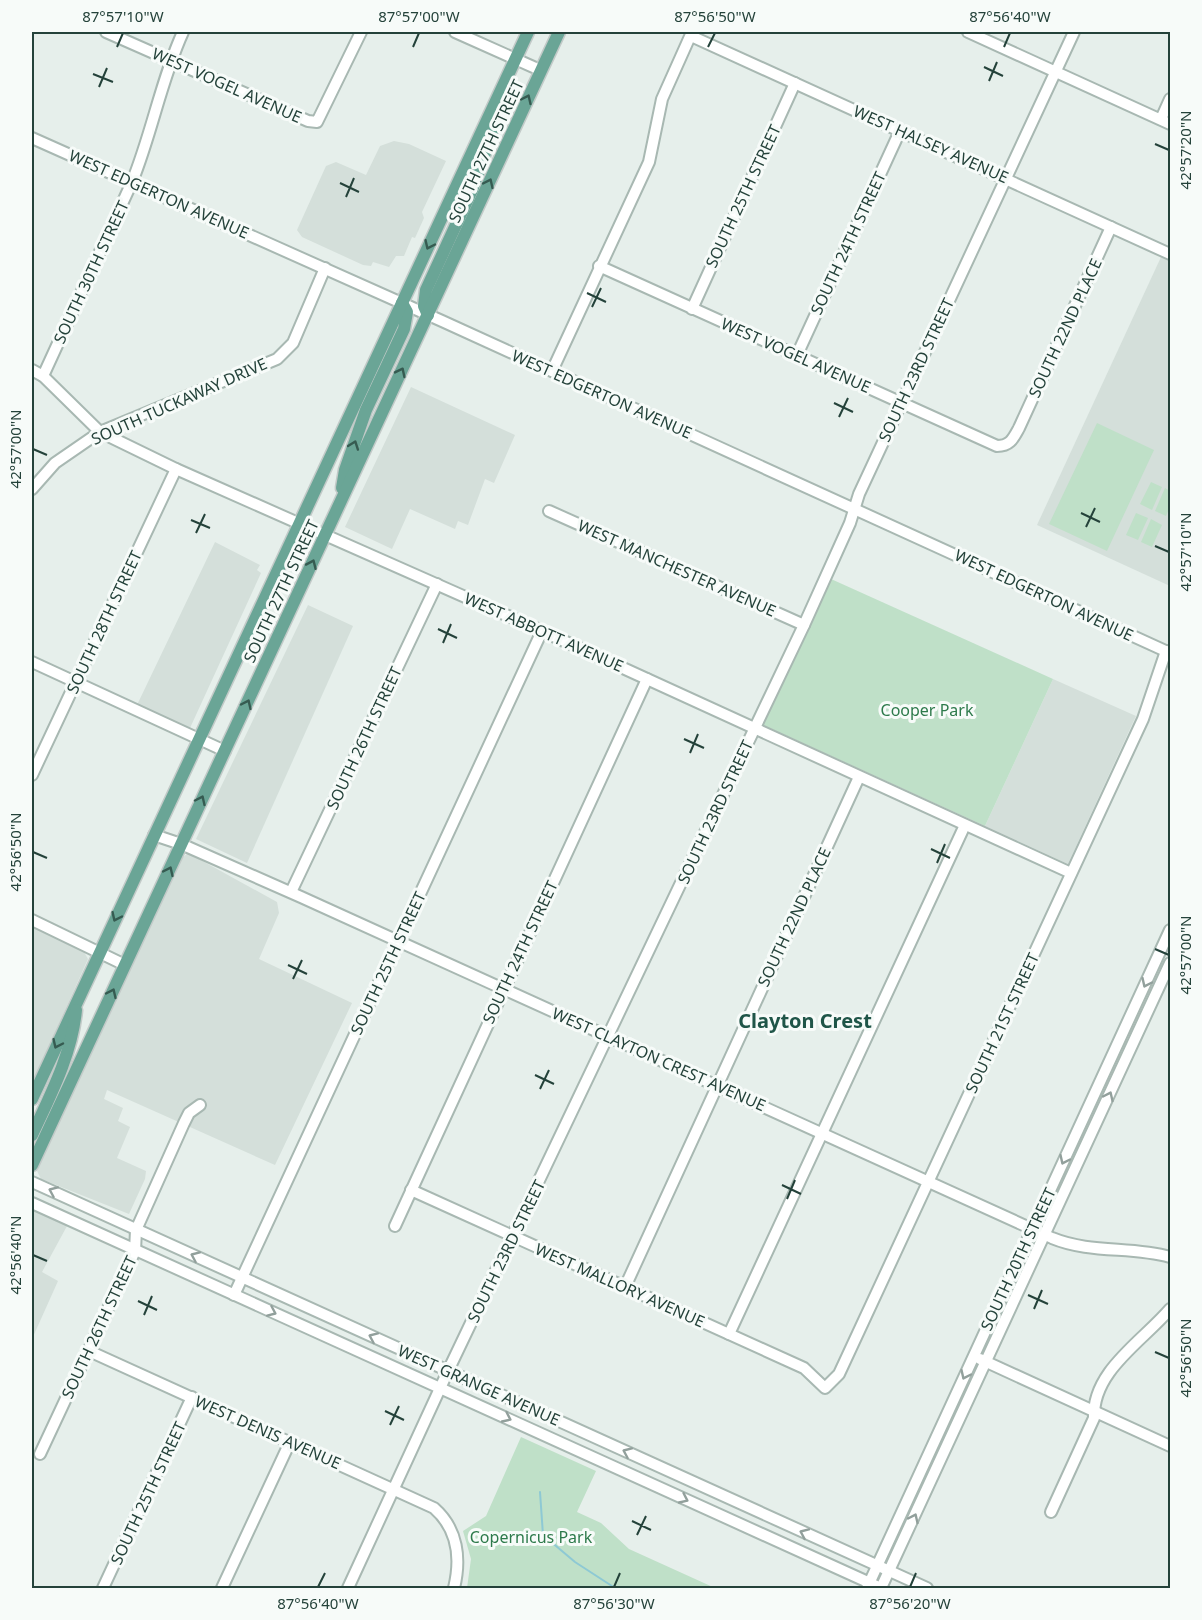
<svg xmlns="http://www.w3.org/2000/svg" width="1202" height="1620" viewBox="0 0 1202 1620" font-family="'Noto Sans',sans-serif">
<rect width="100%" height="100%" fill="#e6efeb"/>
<g fill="#d4dfda">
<polygon points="394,141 409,144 446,161 422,212 424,218 415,238 412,237 404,256 396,256 389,267 373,262 371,266 363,265 302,237 297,230 326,166 336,162 366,175 380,146"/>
<polygon points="1161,257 1170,261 1170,586 1037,525"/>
<polygon points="411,387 515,435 494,483 485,479 468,525 458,521 455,529 410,509 392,549 345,527"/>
<polygon points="215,542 260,565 257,570 261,573 190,728 137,705"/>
<polygon points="308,605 353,626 247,863 196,839"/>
<polygon points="1053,679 1136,716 1068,864 985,826"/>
<polygon points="188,853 277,902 279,913 259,959 352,1003 275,1165 107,1090 104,1099 123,1108 118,1121 130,1127 117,1158 146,1171 145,1179 129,1214 41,1179 37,1171 182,858"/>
<polygon points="32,925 84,952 88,959 32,1084"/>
<polygon points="32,1209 67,1226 42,1272 58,1281 32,1339"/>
</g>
<g fill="#bfe0c8">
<polygon points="1097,423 1154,450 1107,551 1049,524"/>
<polygon points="1151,482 1162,487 1152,510 1140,504"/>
<polygon points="1165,488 1170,491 1170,507 1166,516 1155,511"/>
<polygon points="1136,513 1148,518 1138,540 1126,535"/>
<polygon points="1151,519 1162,525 1152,547 1141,542"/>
<polygon points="831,579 1053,679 985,826 763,725"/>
<polygon points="521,1437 596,1471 577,1512 601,1523 629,1549 715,1588 467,1588 471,1559 463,1531 486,1516"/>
</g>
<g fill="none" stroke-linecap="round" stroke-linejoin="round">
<polyline stroke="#8ec9d4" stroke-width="2" points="540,1492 543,1535 575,1562 615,1588"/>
<defs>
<g id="minor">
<polyline points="106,32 308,121 317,122 361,32"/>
<polyline points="455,32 540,70"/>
<polyline points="968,32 1170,124"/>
<polyline points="691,36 1170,254"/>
<polyline points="1161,119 1170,99"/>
<polyline points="32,138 442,321 1170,653"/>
<path d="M599 266 997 446C1010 446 1013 439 1019 428L1111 227"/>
<polyline points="692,309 795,83"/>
<polyline points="797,355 900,131"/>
<polyline points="32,370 43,376 100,432 176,469 542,631 1071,873"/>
<polyline points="552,371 649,162 662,99 692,32"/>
<path d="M43 376 132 182C152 133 161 80 183 32"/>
<polyline points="32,489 55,463 100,432 277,359 293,343 325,268"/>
<polyline points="549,511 804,625"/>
<polyline points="32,662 225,751"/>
<polyline points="32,775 176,469"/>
<path d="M154 835 181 844 301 897 1052 1238C1091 1254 1131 1246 1170 1257"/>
<polyline points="291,892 437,584"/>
<polyline points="32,920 125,965"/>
<polyline points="32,1182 927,1588"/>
<polyline points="411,1190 804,1368 825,1388 839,1374 1143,719 1166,651"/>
<polyline points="32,1203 881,1588"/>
<polyline points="395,1226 647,679"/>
<polyline points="625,1287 859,777"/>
<polyline points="234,1295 542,631"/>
<polyline points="729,1334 965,825"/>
<path d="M89 1351 434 1508C458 1529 461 1559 454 1588"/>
<polyline points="980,1359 1170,1446"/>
<polyline points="40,1454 135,1251 136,1230 184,1123 189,1113 200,1105"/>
<path d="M1051 1512 1094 1418C1092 1371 1143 1341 1170 1309"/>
<polyline points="103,1588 192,1397"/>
<polyline points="222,1588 290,1442"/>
<polyline points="348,1588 448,1371 804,625 850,523 859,494 1074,32"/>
<polyline points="867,1588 1170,930"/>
<polyline points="881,1588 1170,963"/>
</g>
<g id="major">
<polyline points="428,315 424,306 426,290 472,190 496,121 497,106"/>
<polyline points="342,488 345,470 366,410 404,329 407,312 402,303"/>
<polyline points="32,1099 528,32"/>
<path d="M32 1135C50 1096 72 1054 76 1010"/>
<polyline points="32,1165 559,32"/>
</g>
</defs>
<use href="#minor" stroke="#a8b8b2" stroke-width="14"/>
<use href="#major" stroke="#c2cac8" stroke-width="15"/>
<use href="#minor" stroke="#fff" stroke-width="10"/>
<use href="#major" stroke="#6aa596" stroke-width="12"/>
</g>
<defs><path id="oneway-chevron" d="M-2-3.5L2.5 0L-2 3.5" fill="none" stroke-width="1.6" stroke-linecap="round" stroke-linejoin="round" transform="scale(1.5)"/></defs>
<g stroke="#365b51">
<use href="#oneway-chevron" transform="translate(527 99) rotate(-65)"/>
<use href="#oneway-chevron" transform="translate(489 183) rotate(-65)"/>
<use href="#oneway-chevron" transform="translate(429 245) rotate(115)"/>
<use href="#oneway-chevron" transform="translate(401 372) rotate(-64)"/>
<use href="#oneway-chevron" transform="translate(354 445) rotate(-70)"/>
<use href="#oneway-chevron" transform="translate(312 564) rotate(-66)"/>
<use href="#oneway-chevron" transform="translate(247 704) rotate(-65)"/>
<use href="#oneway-chevron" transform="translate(201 800) rotate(-65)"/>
<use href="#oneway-chevron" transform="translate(169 871) rotate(-65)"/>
<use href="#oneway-chevron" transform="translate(116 917) rotate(115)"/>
<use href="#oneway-chevron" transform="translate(112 993) rotate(-65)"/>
<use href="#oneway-chevron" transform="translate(57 1044) rotate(115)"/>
</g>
<g stroke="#92a09c">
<use href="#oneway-chevron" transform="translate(1146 983) rotate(115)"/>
<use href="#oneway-chevron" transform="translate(1109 1096) rotate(-65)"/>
<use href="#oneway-chevron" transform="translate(1064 1160) rotate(115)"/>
<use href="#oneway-chevron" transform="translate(53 1191) rotate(-156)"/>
<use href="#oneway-chevron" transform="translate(195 1256) rotate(-156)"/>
<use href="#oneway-chevron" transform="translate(272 1312) rotate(24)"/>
<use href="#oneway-chevron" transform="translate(373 1337) rotate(-156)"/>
<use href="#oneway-chevron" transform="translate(965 1375) rotate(115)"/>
<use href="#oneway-chevron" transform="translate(507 1418) rotate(25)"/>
<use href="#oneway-chevron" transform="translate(627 1452) rotate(-156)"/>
<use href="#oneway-chevron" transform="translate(684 1499) rotate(25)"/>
<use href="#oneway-chevron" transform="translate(914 1518) rotate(-65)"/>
<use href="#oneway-chevron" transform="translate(804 1533) rotate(-156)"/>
</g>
<path fill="none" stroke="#24423a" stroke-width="2" d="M117 47 123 33M413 47 419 33M708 47 715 33M1004 47 1010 33M984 67 1003 76M93 74 113 82M989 81 997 62M99 87 107 68M1155 144 1169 150M340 183 359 192M346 197 354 178M587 293 606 302M592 307 601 288M834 403 853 412M839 417 848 398M33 449 47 455M1081 513 1100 522M191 520 210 528M1086 527 1095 508M196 533 205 514M1155 546 1169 552M438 629 457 638M443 643 451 624M684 739 704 748M690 753 698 734M931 849 950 858M33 852 47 858M937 863 945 844M1155 949 1169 955M288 965 307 974M293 979 302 960M535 1075 554 1084M540 1089 549 1070M782 1185 801 1194M787 1199 795 1180M33 1255 47 1261M1028 1295 1048 1304M138 1301 157 1310M1034 1309 1042 1290M144 1315 152 1296M1155 1352 1169 1358M385 1411 404 1420M390 1425 399 1406M632 1521 651 1530M637 1535 646 1516M318 1587 325 1573M614 1587 620 1573M910 1587 916 1573"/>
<g text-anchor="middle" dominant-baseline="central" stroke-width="6" stroke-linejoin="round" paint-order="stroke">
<g font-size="16" fill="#24423a" stroke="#f7fbf9">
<text transform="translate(227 85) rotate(24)">WEST VOGEL AVENUE</text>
<text transform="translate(931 144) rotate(24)">WEST HALSEY AVENUE</text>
<text transform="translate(486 151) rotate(-65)">SOUTH 27TH STREET</text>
<text transform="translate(159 194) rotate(24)">WEST EDGERTON AVENUE</text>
<text transform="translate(743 196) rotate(-65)">SOUTH 25TH STREET</text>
<text transform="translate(848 243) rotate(-65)">SOUTH 24TH STREET</text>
<text transform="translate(91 272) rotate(-65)">SOUTH 30TH STREET</text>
<text transform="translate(1065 328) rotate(-65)">SOUTH 22ND PLACE</text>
<text transform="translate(796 355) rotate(24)">WEST VOGEL AVENUE</text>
<text transform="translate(916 370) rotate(-65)">SOUTH 23RD STREET</text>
<text transform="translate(602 394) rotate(24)">WEST EDGERTON AVENUE</text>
<text transform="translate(179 401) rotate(-24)">SOUTH TUCKAWAY DRIVE</text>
<text transform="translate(677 568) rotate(24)">WEST MANCHESTER AVENUE</text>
<text transform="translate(281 591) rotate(-65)">SOUTH 27TH STREET</text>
<text transform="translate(1044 595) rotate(25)">WEST EDGERTON AVENUE</text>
<text transform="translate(104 622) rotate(-65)">SOUTH 28TH STREET</text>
<text transform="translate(544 632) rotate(24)">WEST ABBOTT AVENUE</text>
<text transform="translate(364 738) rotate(-65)">SOUTH 26TH STREET</text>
<text transform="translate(715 812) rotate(-65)">SOUTH 23RD STREET</text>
<text transform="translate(794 917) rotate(-65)">SOUTH 22ND PLACE</text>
<text transform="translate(520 952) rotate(-65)">SOUTH 24TH STREET</text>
<text transform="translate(388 963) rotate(-65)">SOUTH 25TH STREET</text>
<text transform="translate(1002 1023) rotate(-65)">SOUTH 21ST STREET</text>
<text transform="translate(659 1059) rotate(24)">WEST CLAYTON CREST AVENUE</text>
<text transform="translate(506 1251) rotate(-64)">SOUTH 23RD STREET</text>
<text transform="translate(1018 1259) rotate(-65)">SOUTH 20TH STREET</text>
<text transform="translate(620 1285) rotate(24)">WEST MALLORY AVENUE</text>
<text transform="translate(99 1327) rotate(-65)">SOUTH 26TH STREET</text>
<text transform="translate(479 1385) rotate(24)">WEST GRANGE AVENUE</text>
<text transform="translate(268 1432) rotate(24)">WEST DENIS AVENUE</text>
<text transform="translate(148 1493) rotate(-65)">SOUTH 25TH STREET</text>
</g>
<g font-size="16" fill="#2d7a4b" stroke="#f7fbf9">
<text x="927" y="710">Cooper Park</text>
<text x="531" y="1537">Copernicus Park</text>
</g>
<g font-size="20" font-weight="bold" fill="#1f5548" stroke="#f7fbf9">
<text x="805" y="1020">Clayton Crest</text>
</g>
</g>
<rect width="1202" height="1620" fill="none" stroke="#f7fbf9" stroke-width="66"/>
<rect x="33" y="33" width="1136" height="1554" fill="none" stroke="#24423a" stroke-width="2"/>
<g font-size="15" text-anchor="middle" fill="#24423a">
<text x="123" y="22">87°57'10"W</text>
<text x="419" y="22">87°57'00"W</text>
<text x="715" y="22">87°56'50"W</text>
<text x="1010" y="22">87°56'40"W</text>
<text transform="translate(1186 150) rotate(-90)" y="5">42°57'20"N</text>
<text transform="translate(16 449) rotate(-90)" y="5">42°57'00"N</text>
<text transform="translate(1186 552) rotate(-90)" y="5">42°57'10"N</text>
<text transform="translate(16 852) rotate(-90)" y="5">42°56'50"N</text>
<text transform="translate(1186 955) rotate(-90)" y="5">42°57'00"N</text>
<text transform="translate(16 1255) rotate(-90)" y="5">42°56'40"N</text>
<text transform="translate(1186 1358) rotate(-90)" y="5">42°56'50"N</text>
<text x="318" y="1609">87°56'40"W</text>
<text x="614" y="1609">87°56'30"W</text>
<text x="910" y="1609">87°56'20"W</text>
</g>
</svg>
